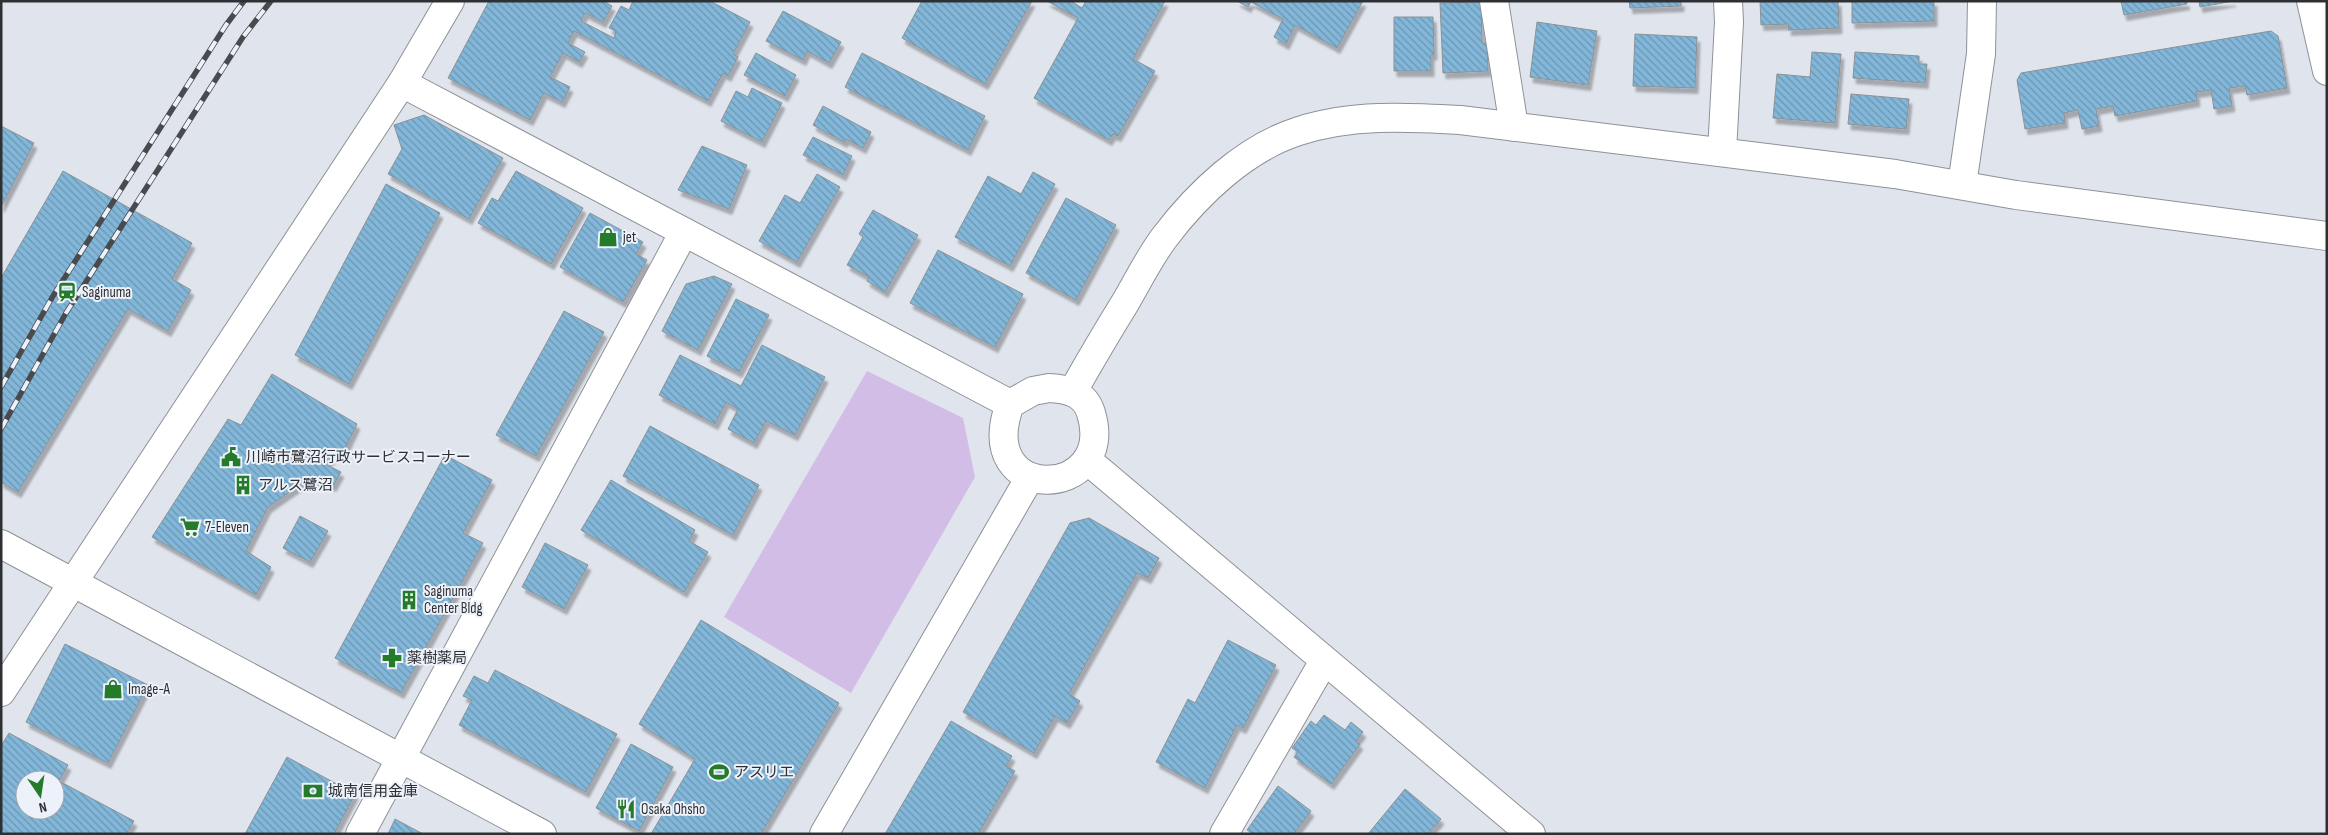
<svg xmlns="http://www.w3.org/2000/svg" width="2328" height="835" viewBox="0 0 2328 835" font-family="'Sofia Sans Condensed','Noto Sans JP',sans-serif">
<defs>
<pattern id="building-back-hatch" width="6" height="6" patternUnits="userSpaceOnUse" patternTransform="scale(1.25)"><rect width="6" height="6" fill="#82b7d9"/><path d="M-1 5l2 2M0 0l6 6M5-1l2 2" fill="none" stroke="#6b95b1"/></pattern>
<filter id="shadow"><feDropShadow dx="3" dy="5.5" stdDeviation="1" flood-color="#0004"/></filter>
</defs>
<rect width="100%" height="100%" fill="#e0e4ec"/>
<polygon fill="#d2bde7" points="867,371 963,418 975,477 851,693 724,617"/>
<g fill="url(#building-back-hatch)" stroke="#8a9297" fill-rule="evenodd" filter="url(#shadow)">
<polygon points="489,1 603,1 612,6 603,22 585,13 581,21 614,38 616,31 609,28 621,6 629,10 633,1 710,1 750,22 733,54 738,57 728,76 723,73 708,101 574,31 568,43 585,52 579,62 563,53 550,77 570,87 562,102 544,93 530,120 448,78"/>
<polygon points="922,1 1032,1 985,84 902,38"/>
<polygon points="1047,1 1071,1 1082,8 1086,1 1165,1 1133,59 1155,71 1118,136 1113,134 1109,140 1034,98 1078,18"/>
<polygon points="1237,1 1363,1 1337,48 1295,25 1286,44 1274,37 1283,19 1251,2 1248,7"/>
<polygon points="1629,1 1681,1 1681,6 1630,8"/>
<polygon points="1760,1 1838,1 1839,28 1788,30 1789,24 1761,25"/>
<polygon points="1852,1 1934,1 1934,21 1852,23"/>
<polygon points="2121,1 2186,1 2187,4 2124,15"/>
<polygon points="2199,1 2233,1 2200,7"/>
<polygon points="1481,2 1482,43 1487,43 1488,71 1443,73 1440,3"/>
<polygon points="783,11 841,42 829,63 807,51 803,60 766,41"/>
<polygon points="1394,17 1433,17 1434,54 1431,55 1431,71 1394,71"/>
<polygon points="1537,22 1597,31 1588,85 1530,77"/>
<polygon points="2271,31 2278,36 2287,88 2247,95 2245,86 2229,88 2232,106 2214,109 2211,90 2196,92 2197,101 2115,116 2113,106 2096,109 2099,126 2082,129 2078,110 2064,113 2065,123 2025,129 2017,80 2021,73"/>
<polygon points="1635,34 1697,37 1695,88 1633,86"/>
<polygon points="1812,52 1841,54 1835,123 1773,118 1777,74 1810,77"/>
<polygon points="1855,52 1919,56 1919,64 1927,64 1925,83 1853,78"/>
<polygon points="756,53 796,75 785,96 744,75"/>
<polygon points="862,53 985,116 968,150 845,87"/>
<polygon points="752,88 782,103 762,142 721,121 736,91 748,97"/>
<polygon points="1851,94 1909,99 1906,129 1848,124"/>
<polygon points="823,106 871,132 863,148 846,139 844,142 813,125"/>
<polygon points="424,115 503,158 469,219 388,174 402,149 394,125"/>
<polygon points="1,126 34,143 1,207"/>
<polygon points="813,137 852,156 843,175 803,155"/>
<polygon points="702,146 747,165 729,209 678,190"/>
<polygon points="63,171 192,243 172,279 191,290 168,331 128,309 18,492 1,482 1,278"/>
<polygon points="516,171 583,208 551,264 478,223 492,198 498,201"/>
<polygon points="1033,172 1055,184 1010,266 955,237 988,176 1021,194"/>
<polygon points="817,174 840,187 797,262 759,241 785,195 800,203"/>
<polygon points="386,184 440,213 349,384 295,355"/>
<polygon points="1066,198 1116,225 1076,300 1026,273"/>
<polygon points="873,210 918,235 885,292 867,281 869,277 847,265 863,237 859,234"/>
<polygon points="590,213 643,242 636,254 647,260 623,302 560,267"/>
<polygon points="938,250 1023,294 995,347 910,303"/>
<polygon points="714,276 732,284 698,350 662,331 686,284"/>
<polygon points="736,299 769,315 739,372 707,356"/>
<polygon points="564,311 604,332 536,456 496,435"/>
<polygon points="762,345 825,377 795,435 766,421 754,443 728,429 738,409 726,402 715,424 659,395 680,355 741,386"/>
<polygon points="272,374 357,424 347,445 325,464 341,472 333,486 320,479 318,484 308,479 268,507 246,551 271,567 256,595 152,537 228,419 241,425"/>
<polygon points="650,426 759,485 733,535 623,476"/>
<polygon points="445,455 492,480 463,533 483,543 401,693 335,658"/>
<polygon points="611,480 695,530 689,541 708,552 684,592 581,530"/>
<polygon points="300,516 328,531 310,562 283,548"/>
<polygon points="1089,518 1159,558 1148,578 1137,573 1069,694 1080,701 1067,723 1055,716 1034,753 963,712 1070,523"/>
<polygon points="545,543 588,565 564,609 522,587"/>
<polygon points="701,620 839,703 761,834 651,834 695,759 639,724"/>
<polygon points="1228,640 1276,665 1243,728 1237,725 1205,788 1156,762 1188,699 1195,703"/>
<polygon points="65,644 148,685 108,763 26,722"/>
<polygon points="495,670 617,734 586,792 459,725 472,700 463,696 474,676 488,683"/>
<polygon points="1324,715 1345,730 1351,722 1363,732 1356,741 1360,744 1331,784 1294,757 1298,752 1292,748 1311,721 1316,725"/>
<polygon points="951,721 1012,756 1006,766 1015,771 978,834 885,834"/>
<path d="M9 733 68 765 59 781 134 821 126 834H1V746ZM25 780H55V810H25Z"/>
<polygon points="631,744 673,767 639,831 596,808"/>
<polygon points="287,757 355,794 334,834 245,834"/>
<polygon points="1278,786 1311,811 1294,834 1253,834 1247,830"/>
<polygon points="1405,789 1441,819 1428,834 1368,834"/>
<polygon points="395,819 423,834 388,834"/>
</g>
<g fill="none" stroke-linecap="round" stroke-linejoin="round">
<defs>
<g id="minor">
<polyline points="1494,1 1514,127"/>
<polyline points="2311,1 2327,71"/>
<polyline points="402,83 1010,404"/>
<polyline points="1722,152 1729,22 1728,1"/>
<polyline points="1962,185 1981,54 1982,1"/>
<path d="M1049 388C1068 389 1085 393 1091 413 1118 501 972 506 1010 404L1033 391Z"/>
<path d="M1073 391C1090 361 1107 332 1125 303 1138 281 1149 258 1164 238 1197 194 1245 148 1299 131 1351 114 1406 117 1460 120L1895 174 2016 195 2327 236"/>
<polyline points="1087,460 1531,834"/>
<polyline points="1,544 542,834"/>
<polyline points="1,692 402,83 450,1"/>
<polyline points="360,834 684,232"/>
<polyline points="824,834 1030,477"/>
<polyline points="1224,834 1324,661"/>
</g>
</defs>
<use href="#minor" stroke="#8d9198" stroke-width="30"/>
<use href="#minor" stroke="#fff" stroke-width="28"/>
<defs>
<g id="rail">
<polyline points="1,387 53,296 226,25 244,1"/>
<polyline points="1,429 66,313 243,37 271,1"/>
</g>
</defs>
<use href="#rail" stroke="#484a4e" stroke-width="5.5"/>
<use href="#rail" stroke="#edf1f9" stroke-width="4" stroke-dasharray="11" stroke-linecap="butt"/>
</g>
<defs>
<symbol id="shop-bare" viewBox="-9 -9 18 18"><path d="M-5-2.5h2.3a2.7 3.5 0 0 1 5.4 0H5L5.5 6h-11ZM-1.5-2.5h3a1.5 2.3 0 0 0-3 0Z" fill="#247c2a" stroke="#edf1f9" stroke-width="2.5" paint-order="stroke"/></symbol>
<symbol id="station-bare" viewBox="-9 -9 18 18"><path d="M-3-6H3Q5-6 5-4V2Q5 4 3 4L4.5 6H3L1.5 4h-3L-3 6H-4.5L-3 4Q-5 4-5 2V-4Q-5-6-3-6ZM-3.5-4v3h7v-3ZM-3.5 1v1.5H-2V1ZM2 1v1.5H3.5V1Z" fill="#247c2a" stroke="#edf1f9" stroke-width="2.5" paint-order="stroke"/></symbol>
<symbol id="civic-bare" viewBox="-9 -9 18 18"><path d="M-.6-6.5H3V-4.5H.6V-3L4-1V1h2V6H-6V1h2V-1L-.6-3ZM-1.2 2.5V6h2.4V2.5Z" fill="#247c2a" stroke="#edf1f9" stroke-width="2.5" paint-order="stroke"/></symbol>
<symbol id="building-bare" viewBox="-9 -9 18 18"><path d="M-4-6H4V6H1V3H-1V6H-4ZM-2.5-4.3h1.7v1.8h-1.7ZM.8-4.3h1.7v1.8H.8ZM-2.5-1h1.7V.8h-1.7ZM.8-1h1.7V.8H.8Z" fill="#247c2a" stroke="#edf1f9" stroke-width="2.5" paint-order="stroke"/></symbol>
<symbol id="supermarket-bare" viewBox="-9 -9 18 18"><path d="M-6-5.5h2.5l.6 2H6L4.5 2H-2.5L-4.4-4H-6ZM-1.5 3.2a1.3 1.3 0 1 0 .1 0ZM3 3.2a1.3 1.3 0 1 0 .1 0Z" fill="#247c2a" stroke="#edf1f9" stroke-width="2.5" paint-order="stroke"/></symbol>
<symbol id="pharmacy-bare" viewBox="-9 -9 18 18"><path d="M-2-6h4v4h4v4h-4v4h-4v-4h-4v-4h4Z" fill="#247c2a" stroke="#edf1f9" stroke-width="2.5" paint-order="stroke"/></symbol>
<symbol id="stadium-bare" viewBox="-9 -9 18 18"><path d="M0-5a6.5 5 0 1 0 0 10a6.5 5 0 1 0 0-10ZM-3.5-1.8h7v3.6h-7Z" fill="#247c2a" stroke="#edf1f9" stroke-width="2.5" paint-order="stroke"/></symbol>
<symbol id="bank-bare" viewBox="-9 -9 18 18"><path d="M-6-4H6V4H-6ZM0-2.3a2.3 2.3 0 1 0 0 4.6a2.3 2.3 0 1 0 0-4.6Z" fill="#247c2a" stroke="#edf1f9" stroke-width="2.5" paint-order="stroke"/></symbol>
<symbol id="restaurant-bare" viewBox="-9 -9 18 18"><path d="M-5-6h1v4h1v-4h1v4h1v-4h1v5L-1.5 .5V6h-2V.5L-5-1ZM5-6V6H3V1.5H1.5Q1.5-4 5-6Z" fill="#247c2a" stroke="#edf1f9" stroke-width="2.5" paint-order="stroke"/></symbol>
</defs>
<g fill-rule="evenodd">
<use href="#shop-bare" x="594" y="223" width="28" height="28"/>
<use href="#station-bare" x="53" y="278" width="28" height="28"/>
<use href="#civic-bare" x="217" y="443" width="28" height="28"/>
<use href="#building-bare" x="229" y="471" width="28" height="28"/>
<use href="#supermarket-bare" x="176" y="513" width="28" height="28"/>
<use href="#building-bare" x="395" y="586" width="28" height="28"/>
<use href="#pharmacy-bare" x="378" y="644" width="28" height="28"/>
<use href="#shop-bare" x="99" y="675" width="28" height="28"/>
<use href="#stadium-bare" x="705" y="758" width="28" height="28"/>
<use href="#bank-bare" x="299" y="777" width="28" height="28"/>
<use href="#restaurant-bare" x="612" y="795" width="28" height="28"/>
</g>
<g text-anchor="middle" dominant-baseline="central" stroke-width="4" stroke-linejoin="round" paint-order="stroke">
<g font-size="15" fill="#2e3033" stroke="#edf1f9" text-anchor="start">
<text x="623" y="237">jet</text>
<text x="82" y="292">Saginuma</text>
<text x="246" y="457">川崎市鷺沼行政サービスコーナー</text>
<text x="258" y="485">アルス鷺沼</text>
<text x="205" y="527">7-Eleven</text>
<text x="424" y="591">Saginuma<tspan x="424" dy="17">Center Bldg</tspan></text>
<text x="407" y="658">薬樹薬局</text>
<text x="128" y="689">Image-A</text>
<text x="734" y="772">アスリエ</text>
<text x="328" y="791">城南信用金庫</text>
<text x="641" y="809">Osaka Ohsho</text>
</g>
</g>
<rect width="2328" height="835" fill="none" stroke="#2e3033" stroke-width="5"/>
<g transform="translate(40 795) rotate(167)"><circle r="24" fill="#edf1f9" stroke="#a1a4aa"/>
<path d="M0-4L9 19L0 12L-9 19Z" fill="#247c2a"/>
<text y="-8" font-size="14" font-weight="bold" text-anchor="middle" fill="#2e3033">N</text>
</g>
</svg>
